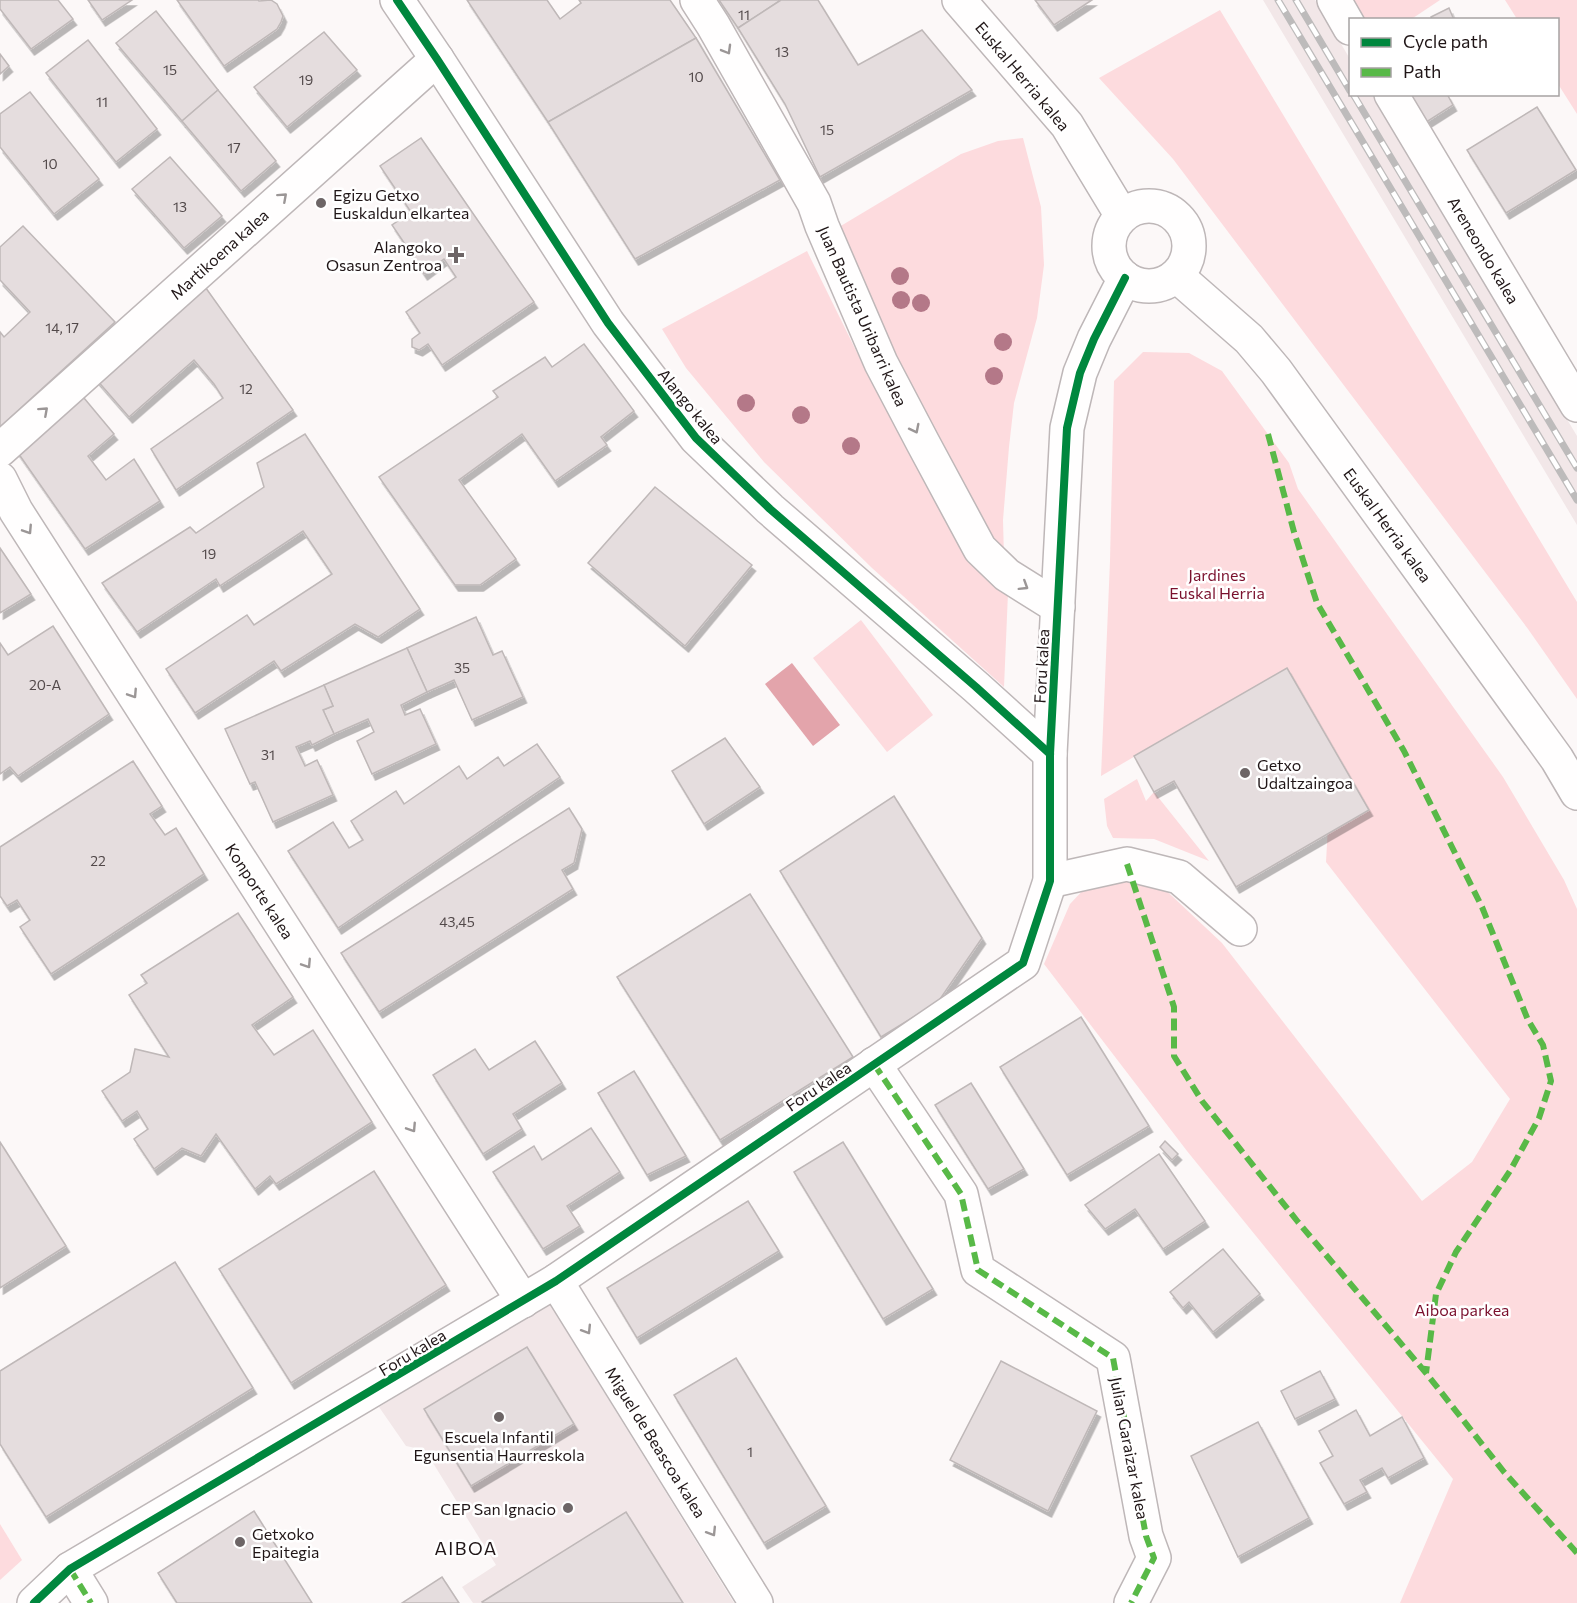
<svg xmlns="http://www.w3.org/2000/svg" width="1577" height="1603" viewBox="0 0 1577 1603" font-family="Commissioner,sans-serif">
<defs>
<filter id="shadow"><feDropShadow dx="3.5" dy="6" stdDeviation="0" flood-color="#0004"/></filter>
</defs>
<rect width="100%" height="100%" fill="#fcf8f8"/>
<g fill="#f2e7e8">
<polygon points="1263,0 1315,0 1350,59 1350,94 1372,95 1398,137 1577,436 1577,525"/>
<polygon points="549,1303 734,1603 473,1603 462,1587 496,1565 425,1450 406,1446 379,1407"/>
</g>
<g fill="#fddbde">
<polygon points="1347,0 1440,0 1410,20 1359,19"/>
<polygon points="1505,0 1577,0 1577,114 1558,84 1558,20 1517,19"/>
<polygon points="1220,10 1577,602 1577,699 1528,629 1173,159 1099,78"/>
<polygon points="1023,138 1041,207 1044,265 1037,318 1014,403 1009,447 1003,520 1004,557 981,524 956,468 868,316 824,236 961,154 998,141"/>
<polygon points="807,251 874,387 948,520 1008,593 1004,687 872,568 764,462 686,368 662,329"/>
<polygon points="1143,352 1189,353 1222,371 1289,463 1298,489 1503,777 1564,880 1577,909 1577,1603 1400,1603 1453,1479 1187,1151 1044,964 1070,904 1102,870 1156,881 1222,943 1422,1201 1472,1162 1510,1099 1326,862 1328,826 1369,810 1287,668 1101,776 1110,561 1114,381"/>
<polygon points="861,620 933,715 887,752 813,658"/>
<polygon points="1137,779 1146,801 1154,792 1209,861 1154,839 1113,838 1107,826 1104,799"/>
<polygon points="0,1524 22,1560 0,1580"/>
</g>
<polygon fill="#e3a4ab" points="792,663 840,725 813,746 765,684"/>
<g fill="#e5ddde" stroke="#bfb8b8" stroke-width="1.5" filter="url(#shadow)">
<polygon points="0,0 58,0 73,19 31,49 0,9"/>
<polygon points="88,0 132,0 102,20"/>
<polygon points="177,0 258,0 259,1 271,0 277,4 283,16 281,22 277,29 224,66"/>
<polygon points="467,0 547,0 560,19 581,3 579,0 670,0 696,38 548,122"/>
<polygon points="719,0 781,0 738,28"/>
<polygon points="781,0 818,0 858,65 922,30 972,90 820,177 785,104 738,28"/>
<polygon points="1035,0 1092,0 1054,25"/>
<polygon points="1449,8 1454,20 1432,20 1431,17"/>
<polygon points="156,11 218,90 182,121 116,43"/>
<polygon points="324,32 357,70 287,127 254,87"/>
<polygon points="696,38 780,180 635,259 548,122"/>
<polygon points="88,40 157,129 116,162 46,73"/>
<polygon points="0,54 9,66 0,74"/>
<polygon points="218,90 276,161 241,191 182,121"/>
<polygon points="30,92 99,179 54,214 0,147 0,114"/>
<polygon points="1403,94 1447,94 1453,105 1417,128"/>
<polygon points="1537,107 1576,170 1506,213 1467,150"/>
<polygon points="421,138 534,302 442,365 428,344 419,350 412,347 412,339 420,333 406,312 456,277 444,259 424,274 408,250 409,250 392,225 411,212 380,166"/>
<polygon points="170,157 222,216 184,248 132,189"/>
<polygon points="23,226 115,322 0,427 0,332 4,337 30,312 0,280 0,247"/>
<polygon points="203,284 293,410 176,490 151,449 223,398 214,384 194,360 129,417 96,379"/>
<polygon points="584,344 634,411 601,437 607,445 555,481 522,434 459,480 516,559 480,585 455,585 379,477 498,397 493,391 545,357 552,367"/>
<polygon points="79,392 114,434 88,456 106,480 134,459 160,501 85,549 16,450"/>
<polygon points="305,434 420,609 378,637 355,624 281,671 274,661 195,713 166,669 247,615 254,625 332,574 303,531 220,586 216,579 137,632 102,583 190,527 196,533 264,487 257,463"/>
<polygon points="655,487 752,565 685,646 588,563"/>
<polygon points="0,548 31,594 0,613"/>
<polygon points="476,617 493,655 502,651 523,697 472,720 454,680 427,692 407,648"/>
<polygon points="53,626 109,714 18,776 10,767 0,774 0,643 8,655"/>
<polygon points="407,648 427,692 401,705 405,715 420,709 436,744 372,774 357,741 374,732 368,719 334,734 323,710 333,706 324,685"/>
<polygon points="1287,668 1369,810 1236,887 1174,781 1154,792 1134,756"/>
<polygon points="324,685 333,706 323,710 334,734 312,745 310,741 296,747 305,766 317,760 333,795 273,822 255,782 250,784 225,729"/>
<polygon points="725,738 760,787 704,824 672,771"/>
<polygon points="537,744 560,777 338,928 288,851 333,822 349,848 363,840 351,821 396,791 404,804 459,766 467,779 498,757 504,766"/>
<polygon points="133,761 162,806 150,814 165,835 176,828 204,874 51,974 20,927 30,920 17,900 7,906 0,896 0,847"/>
<polygon points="894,796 982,938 938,1002 881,1037 780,871"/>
<polygon points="569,808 582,829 574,863 562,870 573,889 379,1012 341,953"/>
<polygon points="750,894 853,1057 720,1140 617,977"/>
<polygon points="238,913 293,997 252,1025 274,1055 313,1030 372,1122 276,1184 270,1176 255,1189 216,1134 201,1156 182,1148 154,1169 134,1139 148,1129 137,1111 122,1121 102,1091 130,1072 135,1049 169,1057 129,995 147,983 141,975"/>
<polygon points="1081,1017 1149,1126 1067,1175 1000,1067"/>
<polygon points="535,1041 562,1083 513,1114 522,1129 483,1154 433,1075 475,1049 489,1070"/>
<polygon points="634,1071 686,1156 647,1175 598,1093"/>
<polygon points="971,1083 1024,1169 988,1189 935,1105"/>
<polygon points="591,1128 620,1172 567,1206 580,1226 543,1249 493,1172 534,1146 542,1160"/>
<polygon points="1165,1141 1178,1154 1172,1160 1160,1147"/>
<polygon points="0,1142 66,1246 0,1288"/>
<polygon points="843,1142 933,1289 883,1319 794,1172"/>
<polygon points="1159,1154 1205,1221 1163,1249 1135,1209 1105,1229 1085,1205"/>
<polygon points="374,1171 446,1285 291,1383 219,1269"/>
<polygon points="748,1201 779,1251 637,1338 607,1288"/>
<polygon points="1223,1249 1260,1294 1213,1332 1189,1302 1183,1308 1170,1292"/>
<polygon points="175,1262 253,1388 46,1517 0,1444 0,1371"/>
<polygon points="527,1347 574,1424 471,1486 424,1409"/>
<polygon points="736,1358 826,1506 764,1543 674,1395"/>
<polygon points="1001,1361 1097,1411 1048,1511 950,1460"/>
<polygon points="1320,1371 1335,1399 1295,1419 1281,1391"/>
<polygon points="1356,1410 1370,1436 1402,1417 1424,1458 1388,1478 1382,1468 1360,1480 1367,1492 1344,1504 1320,1463 1333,1456 1319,1431"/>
<polygon points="1258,1422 1309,1518 1238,1557 1191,1456"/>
<polygon points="254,1511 312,1603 177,1603 158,1573"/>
<polygon points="626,1512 683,1603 483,1603 482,1602"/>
<polygon points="442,1577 459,1603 402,1603"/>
</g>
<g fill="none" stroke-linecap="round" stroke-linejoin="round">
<defs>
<g id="minor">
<polyline points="397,0 437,59 608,323 696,438 770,509 976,687 1050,754"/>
<polyline points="697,0 713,25 814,203 822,226 881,363 923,443 980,549 1007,575 1058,607"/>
<polyline points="959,0 1067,125 1122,216"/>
<polyline points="1334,0 1350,28"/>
<polyline points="1391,94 1577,405"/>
<circle cx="1149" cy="246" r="40"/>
<polyline points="1177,276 1249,339 1276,371 1557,759 1577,793"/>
<polyline points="0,450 437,59"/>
<polyline points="0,479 16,511 523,1301"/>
<polyline points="1050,881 1127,864 1179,877 1240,929"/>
<polyline points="874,1064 961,1194 978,1270 1113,1358 1146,1536 1154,1558 1131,1603"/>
<polyline points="556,1281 756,1603"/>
<polyline points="70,1569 91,1603"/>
<polyline points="34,1603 70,1569 556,1281 1023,963 1050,881 1050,754 1067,428 1080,373 1094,339 1125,278"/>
</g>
</defs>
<use href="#minor" stroke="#beb7b8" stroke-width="36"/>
<use href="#minor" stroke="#fffefe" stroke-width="33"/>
<defs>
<g id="rail">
<polyline points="1278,0 1577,500"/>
<polyline points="1296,0 1350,91"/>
<polyline points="1353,94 1577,468"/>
</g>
</defs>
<use href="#rail" stroke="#bdbbbb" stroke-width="7"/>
<use href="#rail" stroke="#fff" stroke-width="4.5" stroke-dasharray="14" stroke-linecap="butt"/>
<g stroke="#58b947" stroke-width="6" stroke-dasharray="12 6" stroke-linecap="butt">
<polyline points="1268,434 1294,532 1317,603 1404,751 1482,907 1528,1020 1543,1045 1551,1081 1539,1118 1510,1171 1456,1252 1436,1294 1426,1373"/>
<polyline points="1127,864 1174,1007 1174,1056 1202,1101 1298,1222 1426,1373 1504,1472 1577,1553"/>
<polyline points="874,1064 961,1194 978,1270 1113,1358 1146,1536 1154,1558 1131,1603"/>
<polyline points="70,1569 91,1603"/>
</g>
<defs>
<g id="cycleway">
<polyline points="397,0 437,59 608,323 696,438 770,509 976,687 1050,754"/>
<polyline points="34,1603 70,1569 556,1281 1023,963 1050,881 1050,754 1067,428 1080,373 1094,339 1125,278"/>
</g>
</defs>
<use href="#cycleway" stroke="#fff" stroke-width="11"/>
<use href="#cycleway" stroke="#00873e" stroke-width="8"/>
</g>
<g fill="#b47888">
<circle cx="900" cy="276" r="9"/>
<circle cx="901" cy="300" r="9"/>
<circle cx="921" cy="303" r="9"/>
<circle cx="1003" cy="342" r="9"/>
<circle cx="994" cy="376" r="9"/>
<circle cx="746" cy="403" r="9"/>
<circle cx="801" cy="415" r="9"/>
<circle cx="851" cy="446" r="9"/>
</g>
<defs><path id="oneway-chevron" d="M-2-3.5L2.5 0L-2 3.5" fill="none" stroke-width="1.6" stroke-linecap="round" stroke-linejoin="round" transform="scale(1.5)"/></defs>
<g stroke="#9b9696">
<use href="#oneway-chevron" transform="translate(727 50) rotate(60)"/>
<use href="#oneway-chevron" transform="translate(283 197) rotate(-42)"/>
<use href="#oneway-chevron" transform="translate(44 411) rotate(-42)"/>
<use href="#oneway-chevron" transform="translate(915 429) rotate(63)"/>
<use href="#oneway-chevron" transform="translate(28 530) rotate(57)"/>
<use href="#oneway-chevron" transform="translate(1024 586) rotate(32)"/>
<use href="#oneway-chevron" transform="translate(133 694) rotate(57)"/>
<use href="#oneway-chevron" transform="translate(307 964) rotate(57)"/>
<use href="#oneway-chevron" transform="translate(412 1128) rotate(57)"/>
<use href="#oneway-chevron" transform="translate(587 1330) rotate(58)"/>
<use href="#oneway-chevron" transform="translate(712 1532) rotate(58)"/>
</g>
<g fill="#6d6566" stroke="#fff" stroke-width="2">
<circle cx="321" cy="203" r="6"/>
<path d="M453 246h6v6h6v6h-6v6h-6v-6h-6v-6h6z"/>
<circle cx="1245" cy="773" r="6"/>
<circle cx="499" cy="1417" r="6"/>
<circle cx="568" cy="1508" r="6"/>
<circle cx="240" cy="1542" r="6"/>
</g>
<g text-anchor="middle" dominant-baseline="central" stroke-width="5" stroke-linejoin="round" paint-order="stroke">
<g font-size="14" fill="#52494a">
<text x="744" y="14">11</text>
<text x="782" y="51">13</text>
<text x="170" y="69">15</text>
<text x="696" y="76">10</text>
<text x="306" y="79">19</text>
<text x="102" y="101">11</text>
<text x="827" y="129">15</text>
<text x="234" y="147">17</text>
<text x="50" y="163">10</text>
<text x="180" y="206">13</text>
<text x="62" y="327">14, 17</text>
<text x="246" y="388">12</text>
<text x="209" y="553">19</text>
<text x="462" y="667">35</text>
<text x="45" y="684">20-A</text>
<text x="268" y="754">31</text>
<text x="98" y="860">22</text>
<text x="457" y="921">43,45</text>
<text x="750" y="1451">1</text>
</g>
<g font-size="16" fill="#201617" stroke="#fff">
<text transform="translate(1023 76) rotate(50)">Euskal Herria kalea</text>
<text transform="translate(1484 250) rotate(59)">Areneondo kalea</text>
<text transform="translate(219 254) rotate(-42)">Martikoena kalea</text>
<text transform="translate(863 316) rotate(66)">Juan Bautista Uribarri kalea</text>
<text transform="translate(691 406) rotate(51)">Alango kalea</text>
<text transform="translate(1388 525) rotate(54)">Euskal Herria kalea</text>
<text transform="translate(1041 666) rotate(-87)">Foru kalea</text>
<text transform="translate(260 891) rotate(57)">Konporte kalea</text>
<text transform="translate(818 1086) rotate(-34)">Foru kalea</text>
<text transform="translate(412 1352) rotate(-31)">Foru kalea</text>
<text transform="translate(656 1442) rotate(58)">Miguel de Beascoa kalea</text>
<text transform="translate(1130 1448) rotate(79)">Julian Garaizar kalea</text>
</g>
<g font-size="16" fill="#201617" stroke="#fff" text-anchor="start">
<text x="333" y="194">Egizu Getxo<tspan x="333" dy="18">Euskaldun elkartea</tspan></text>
<text x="442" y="246" text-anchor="end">Alangoko<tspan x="442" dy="18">Osasun Zentroa</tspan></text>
<text x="1257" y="764">Getxo<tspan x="1257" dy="18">Udaltzaingoa</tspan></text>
<text x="499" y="1436" text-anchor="middle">Escuela Infantil<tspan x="499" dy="18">Egunsentia Haurreskola</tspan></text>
<text x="556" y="1508" text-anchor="end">CEP San Ignacio</text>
<text x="252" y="1533">Getxoko<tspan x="252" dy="18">Epaitegia</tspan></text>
</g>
<g font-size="16" fill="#7a102d" stroke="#fff">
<text x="1217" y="574">Jardines<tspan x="1217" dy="18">Euskal Herria</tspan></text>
<text x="1462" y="1309">Aiboa parkea</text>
</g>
<g font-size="18" letter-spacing="1.5" fill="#201617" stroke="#fff">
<text x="466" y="1548">AIBOA</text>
</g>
</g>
<rect x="1349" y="18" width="210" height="78" fill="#ffffff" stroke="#a6a2a2" stroke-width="1.5"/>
<rect x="1361" y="38" width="30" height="9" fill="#00873e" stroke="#a6a2a2" stroke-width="1.5"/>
<text x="1403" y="48" font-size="18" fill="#201617">Cycle path</text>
<rect x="1361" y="68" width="30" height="9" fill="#58b947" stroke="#a6a2a2" stroke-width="1.5"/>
<text x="1403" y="78" font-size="18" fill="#201617">Path</text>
</svg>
